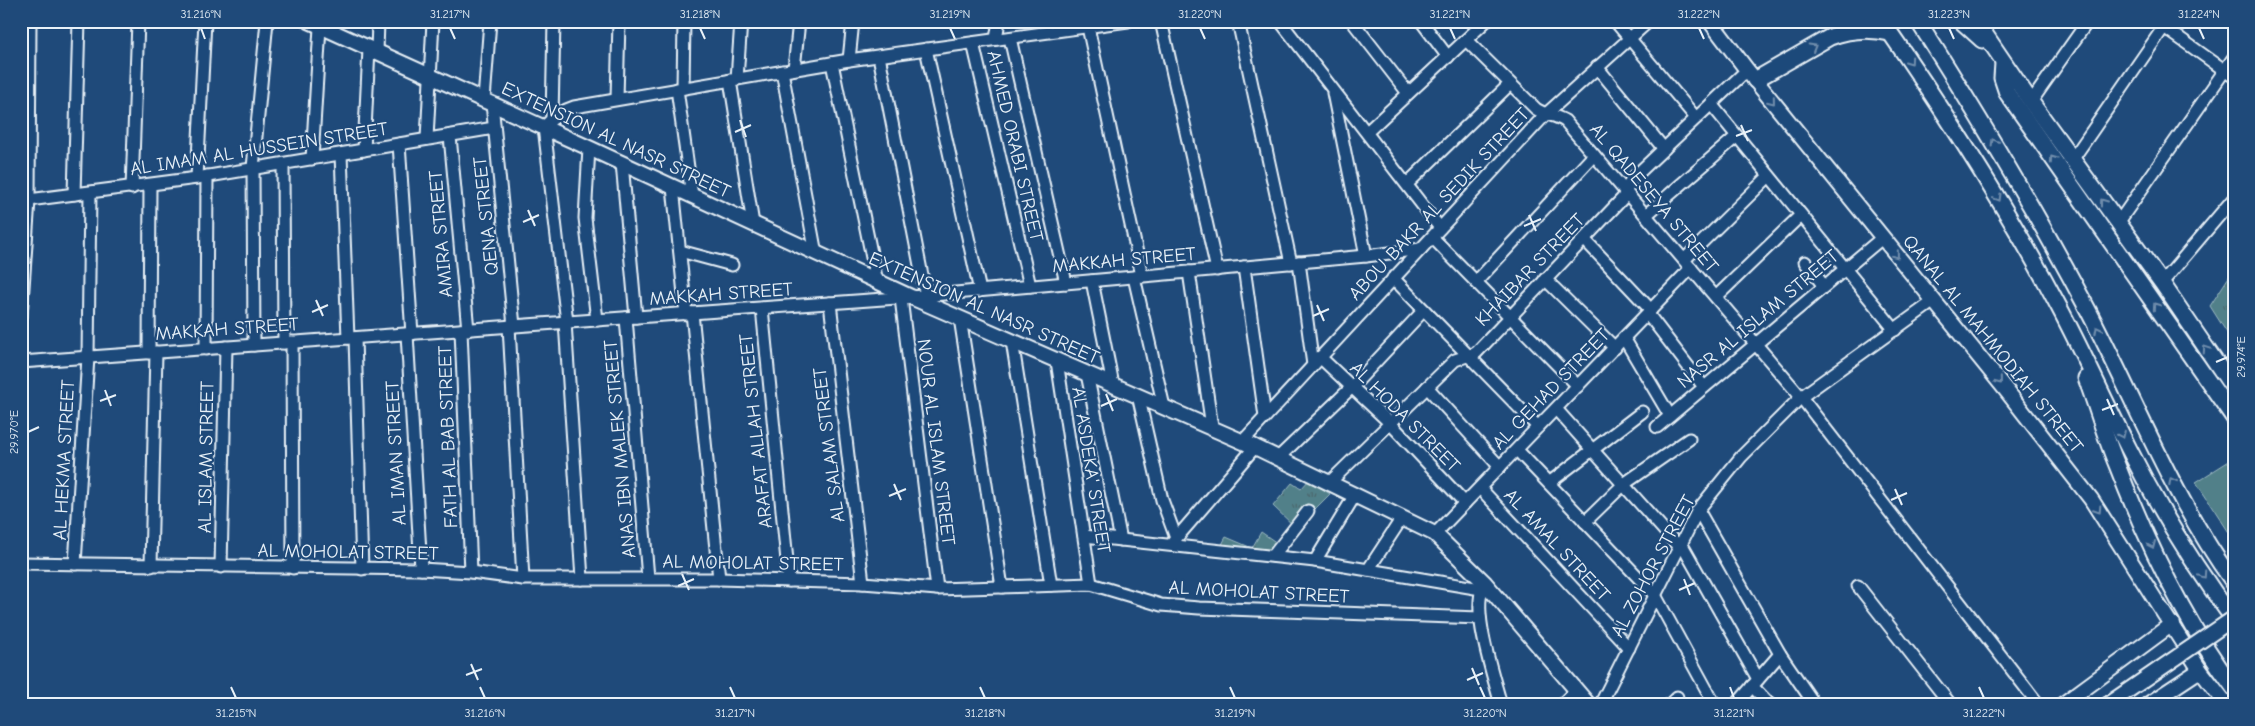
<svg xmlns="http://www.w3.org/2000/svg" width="2255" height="726" viewBox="0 0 2255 726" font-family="'Comic Neue',sans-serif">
<defs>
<pattern id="park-tufts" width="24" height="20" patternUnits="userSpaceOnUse" patternTransform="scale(1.25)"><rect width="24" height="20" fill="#518089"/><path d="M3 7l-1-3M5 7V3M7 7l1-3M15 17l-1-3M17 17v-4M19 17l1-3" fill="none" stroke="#4c676d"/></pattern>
</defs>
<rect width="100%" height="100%" fill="#1f4a7a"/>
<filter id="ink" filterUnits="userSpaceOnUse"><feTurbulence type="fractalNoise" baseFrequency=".02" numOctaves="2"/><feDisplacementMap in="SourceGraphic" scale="10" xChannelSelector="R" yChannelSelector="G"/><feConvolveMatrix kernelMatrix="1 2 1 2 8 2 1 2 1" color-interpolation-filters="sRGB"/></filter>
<g filter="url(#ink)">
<g fill="url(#park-tufts)" stroke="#9cb8c0">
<polygon points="2234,269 2234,344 2210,306"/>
<polygon points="1309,480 1330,494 1296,528 1273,506 1292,483 1301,489"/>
<polygon points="1261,532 1277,543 1270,558 1219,550 1226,537 1252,548"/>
</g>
<polygon fill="#518089" stroke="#9cb8c0" points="2234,458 2234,540 2196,482"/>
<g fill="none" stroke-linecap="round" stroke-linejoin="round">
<defs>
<g id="minor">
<polyline points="1161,21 1217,270"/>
<polyline points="1238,21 1291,263"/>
<polyline points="1280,21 1440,228"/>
<polyline points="1352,21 1408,93"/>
<polyline points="1421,21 1448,57"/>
<polyline points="1615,21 1696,118"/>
<polyline points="1088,27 1142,276"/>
<polyline points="2164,27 2234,77"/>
<polyline points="1010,38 1066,283"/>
<polyline points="996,39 999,21"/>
<path d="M1466 40 1536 109C1545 115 1555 115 1565 121L1801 397 2039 705"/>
<polyline points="973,43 1030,286"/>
<polyline points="926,49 980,291"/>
<polyline points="377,52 378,21"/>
<polyline points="879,56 926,296"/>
<polyline points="849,60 853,21"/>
<polyline points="832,63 877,282"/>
<polyline points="1597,67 1664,149"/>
<polyline points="794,69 799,21"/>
<polyline points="782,71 816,254"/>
<polyline points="737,79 741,21"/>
<polyline points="730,80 753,224"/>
<polyline points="683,88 684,21"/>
<polyline points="677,89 692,196"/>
<polyline points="1333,93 1366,256"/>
<polyline points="617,99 619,21"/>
<polyline points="484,100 490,21"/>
<polyline points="2031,102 2088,21"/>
<polyline points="492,103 514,326"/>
<polyline points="1711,104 1895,330"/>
<polyline points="552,118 554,21"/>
<polyline points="1367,132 1486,21"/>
<polyline points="450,136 468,330"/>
<polyline points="427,139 433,21"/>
<polyline points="399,144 412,334"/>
<polyline points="589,148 585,218 597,320"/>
<polyline points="364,150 369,49"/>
<polyline points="341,154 348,338"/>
<polyline points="312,159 320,27"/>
<polyline points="2072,160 2168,21"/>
<polyline points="622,163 636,317"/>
<polyline points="283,164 284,343"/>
<polyline points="197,178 205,21"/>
<polyline points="1407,184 1510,84"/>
<polyline points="673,187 686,314"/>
<polyline points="132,188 138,21"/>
<polyline points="74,194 79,21"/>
<polyline points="29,200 197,178 494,128"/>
<polyline points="1646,215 1737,136"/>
<polyline points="2118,223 2234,57"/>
<polyline points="1432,237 1578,386"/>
<polyline points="1584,239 1651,310"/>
<polyline points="680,251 732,265"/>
<polyline points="1684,260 1769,176"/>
<polyline points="1299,262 1313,365"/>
<polyline points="1805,262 1824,286"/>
<polyline points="1244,267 1265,417"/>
<polyline points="1189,272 1212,427"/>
<polyline points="1134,277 1164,407"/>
<polyline points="1393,278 1538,427"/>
<polyline points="1545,279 1615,348"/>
<polyline points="1092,281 1113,385"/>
<polyline points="1476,282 1594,155"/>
<polyline points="2162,283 2234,198"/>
<polyline points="1716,297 1801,215"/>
<polyline points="901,298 937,589"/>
<polyline points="830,303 863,583"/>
<polyline points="762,308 789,581"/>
<polyline points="692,313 719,579"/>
<polyline points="1648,314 1704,387"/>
<polyline points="21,317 29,200 30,21"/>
<polyline points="626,318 648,578"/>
<polyline points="960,318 1002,587"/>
<polyline points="565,322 582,579"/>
<path d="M567 322 544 127C553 117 561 111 574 107L849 60 1128 21"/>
<polyline points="509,326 523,579"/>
<polyline points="461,330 471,572"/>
<polyline points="407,334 421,569"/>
<polyline points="355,338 362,569"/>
<polyline points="1624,338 1670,416"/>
<polyline points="1012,341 1051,585"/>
<polyline points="292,342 293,568"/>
<polyline points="254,345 253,168 267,21"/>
<polyline points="206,349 207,176"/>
<polyline points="149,353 150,185"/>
<polyline points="1320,357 1390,423 1465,503"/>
<polyline points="1057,361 1091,584"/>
<polyline points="21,362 911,297 1366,256 1421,249"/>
<polyline points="1087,374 1121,540"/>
<polyline points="1427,387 1500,467"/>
<polyline points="1138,395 1162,500 1176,538"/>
<polyline points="1556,409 1679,547"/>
<polyline points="1657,427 1882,238"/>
<polyline points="1243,441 1545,115 1649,21"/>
<polyline points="1517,450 1655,595 1715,705"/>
<polyline points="1278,458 1352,387 1424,310"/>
<polyline points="1329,483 1455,360 1476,353 1623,198 1631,180 1747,70"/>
<polyline points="1549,483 1642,412"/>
<polyline points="1480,488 1629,648"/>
<polyline points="1698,510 1780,654 1815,705"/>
<polyline points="1585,522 1624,484 1689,439"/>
<polyline points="1435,534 1691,268"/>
<polyline points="1084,536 1315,561 1481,589"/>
<polyline points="1173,542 1255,447"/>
<polyline points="1681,543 1758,679"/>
<polyline points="1273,556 1308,511"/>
<polyline points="1315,561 1355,495"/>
<polyline points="21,563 421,569 471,572 523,579 719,579 863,583 937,589 1091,584 1161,605 1199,608 1480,618"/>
<polyline points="75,564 88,357 90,193"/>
<polyline points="151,566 156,352"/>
<polyline points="221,567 226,347"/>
<polyline points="1368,570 1402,518"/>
<path d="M1485 583C1469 606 1494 677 1501 705"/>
<polyline points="1858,586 1951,705"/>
<polyline points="1752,686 1770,705"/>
<polyline points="1561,705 1576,690"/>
<polyline points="1600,705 1698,510 1741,457 1801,397 1934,301"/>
<polyline points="1669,705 1677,697"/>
<polyline points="1736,705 1780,654"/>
</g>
<g id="tertiary">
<polyline points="309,21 589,148 911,297 1255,447 1435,534 1485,583 1589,705"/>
<polyline points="1710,21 1747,70 2006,390 2091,499 2200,670 2227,705"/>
<polyline points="2062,705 2172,624"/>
<polyline points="2147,705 2200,670"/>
</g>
<g id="secondary">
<path d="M1882 21C1946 113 2007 207 2059 307 2084 354 2105 402 2129 449 2159 509 2194 566 2234 620"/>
<path d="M1918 21C1978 115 2036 211 2088 310 2136 402 2173 499 2234 583"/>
<polyline points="1961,21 1982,40"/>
<polyline points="1976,21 2031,102 2162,283 2234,389"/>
<polyline points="2003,63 2002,78 2007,93 2234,418"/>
<path d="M1755 80 1830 37C1851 29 1869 28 1890 33"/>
<path d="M2086 378C2097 407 2105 437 2117 465 2147 543 2184 621 2234 688"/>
</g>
</defs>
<use href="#minor" stroke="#e8f1f8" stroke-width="15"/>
<use href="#tertiary" stroke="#e8f1f8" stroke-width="18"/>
<use href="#secondary" stroke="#e8f1f8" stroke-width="19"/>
<use href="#minor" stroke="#1f4a7a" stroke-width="11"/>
<use href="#tertiary" stroke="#1f4a7a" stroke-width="14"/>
<use href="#secondary" stroke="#1f4a7a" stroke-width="15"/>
<defs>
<polyline id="tertiary-bridge" points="2107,705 2234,618"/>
</defs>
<use href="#tertiary-bridge" stroke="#e8f1f8" stroke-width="18" stroke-linecap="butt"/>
<use href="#tertiary-bridge" stroke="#1f4a7a" stroke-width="14"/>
</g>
<defs><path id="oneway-chevron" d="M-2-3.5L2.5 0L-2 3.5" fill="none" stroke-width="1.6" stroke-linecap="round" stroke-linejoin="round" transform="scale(1.25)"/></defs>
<g stroke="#6f8dac">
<use href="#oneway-chevron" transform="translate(1813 47) rotate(-30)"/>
<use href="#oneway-chevron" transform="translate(1910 61) rotate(55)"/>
<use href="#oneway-chevron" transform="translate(1772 101) rotate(51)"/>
<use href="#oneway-chevron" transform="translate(1994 142) rotate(-121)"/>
<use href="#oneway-chevron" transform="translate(2053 159) rotate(-125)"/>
<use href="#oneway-chevron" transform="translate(1998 198) rotate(59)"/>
<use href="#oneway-chevron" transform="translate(2103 202) rotate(-126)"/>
<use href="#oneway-chevron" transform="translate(1896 255) rotate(51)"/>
<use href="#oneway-chevron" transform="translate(2156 306) rotate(-125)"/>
<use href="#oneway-chevron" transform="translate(2098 330) rotate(-117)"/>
<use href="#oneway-chevron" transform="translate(2206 349) rotate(-124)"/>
<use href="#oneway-chevron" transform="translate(1999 381) rotate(51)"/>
<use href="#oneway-chevron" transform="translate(2122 435) rotate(64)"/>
<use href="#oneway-chevron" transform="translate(2172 481) rotate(-118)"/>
<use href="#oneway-chevron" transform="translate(2098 510) rotate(57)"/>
<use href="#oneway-chevron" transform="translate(2152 545) rotate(66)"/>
<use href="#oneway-chevron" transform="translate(2203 575) rotate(56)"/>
</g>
</g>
<path fill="none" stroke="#e8f1f8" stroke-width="2" d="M201 28 205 39M450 28 455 39M700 28 705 39M950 28 955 39M1200 28 1205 39M1450 28 1455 39M1699 28 1704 39M1949 28 1954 39M2199 28 2204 39M740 120 746 137M1741 125 1748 141M735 132 751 125M1736 136 1752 130M528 210 535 226M1529 215 1536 231M523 222 539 215M1524 226 1541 219M316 300 323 316M1317 305 1324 321M312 312 328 305M1313 316 1329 309M2216 362 2228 357M105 390 111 406M1106 394 1113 411M2107 399 2114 415M100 401 116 395M1101 406 1117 399M2102 410 2118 404M28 432 39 427M894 484 901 500M1895 489 1902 505M889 496 906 489M1891 500 1907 493M682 574 689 590M1684 579 1690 595M678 586 694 579M1679 590 1695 583M471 664 478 680M1472 668 1479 685M466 675 482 669M1467 680 1483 673M231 687 236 698M480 687 485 698M730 687 735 698M980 687 985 698M1230 687 1235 698M1480 687 1485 698M1730 687 1734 698M1979 687 1984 698"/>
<g text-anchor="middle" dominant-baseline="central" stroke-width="4.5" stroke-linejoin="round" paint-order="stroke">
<g font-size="19" fill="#e8f1f8" stroke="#1f4a7a">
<text transform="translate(616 140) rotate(25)">EXTENSION AL NASR STREET</text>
<text transform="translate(1015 146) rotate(77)">AHMED ORABI STREET</text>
<text transform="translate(259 149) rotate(-9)">AL IMAM AL HUSSEIN STREET</text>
<text transform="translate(1654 198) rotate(50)">AL QADESEYA STREET</text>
<text transform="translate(1439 204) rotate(-47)">ABOU BAKR AL SEDIK STREET</text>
<text transform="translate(486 216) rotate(-96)">QENA STREET</text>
<text transform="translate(441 234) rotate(-95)">AMIRA STREET</text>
<text transform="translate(1124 260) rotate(-5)">MAKKAH STREET</text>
<text transform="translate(1530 270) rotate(-46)">KHAIBAR STREET</text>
<text transform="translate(721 294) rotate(-4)">MAKKAH STREET</text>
<text transform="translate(984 308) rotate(24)">EXTENSION AL NASR STREET</text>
<text transform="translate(1758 319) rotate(-40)">NASR AL ISLAM STREET</text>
<text transform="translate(227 329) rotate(-4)">MAKKAH STREET</text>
<text transform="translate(1993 344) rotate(51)">QANAL AL MAHMODIAH STREET</text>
<text transform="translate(1551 389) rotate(-46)">AL GEHAD STREET</text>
<text transform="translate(1405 417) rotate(45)">AL HODA STREET</text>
<text transform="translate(756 431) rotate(-96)">ARAFAT ALLAH STREET</text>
<text transform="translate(448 437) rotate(-92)">FATH AL BAB STREET</text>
<text transform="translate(936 442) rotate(83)">NOUR AL ISLAM STREET</text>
<text transform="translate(829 445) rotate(-97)">AL SALAM STREET</text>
<text transform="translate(620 449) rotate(-95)">ANAS IBN MALEK STREET</text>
<text transform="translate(396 453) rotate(-93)">AL IMAN STREET</text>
<text transform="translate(206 457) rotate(-89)">AL ISLAM STREET</text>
<text transform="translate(64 460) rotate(-87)">AL HEKMA STREET</text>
<text transform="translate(1091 470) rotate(81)">AL ASDEKA' STREET</text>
<text transform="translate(1557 545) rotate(47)">AL AMAL STREET</text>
<text transform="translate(348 552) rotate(1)">AL MOHOLAT STREET</text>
<text transform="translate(753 563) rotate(1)">AL MOHOLAT STREET</text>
<text transform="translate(1653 566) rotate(-62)">AL ZOHOR STREET</text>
<text transform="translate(1259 592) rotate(3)">AL MOHOLAT STREET</text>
</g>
</g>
<rect width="2255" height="726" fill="none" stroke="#1f4a7a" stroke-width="55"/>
<rect x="28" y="28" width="2200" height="670" fill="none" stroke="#e8f1f8" stroke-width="2"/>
<g font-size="12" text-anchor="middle" fill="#e8f1f8">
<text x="201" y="18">31.216°N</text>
<text x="450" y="18">31.217°N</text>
<text x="700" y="18">31.218°N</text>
<text x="950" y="18">31.219°N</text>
<text x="1200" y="18">31.220°N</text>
<text x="1450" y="18">31.221°N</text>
<text x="1699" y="18">31.222°N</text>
<text x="1949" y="18">31.223°N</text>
<text x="2199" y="18">31.224°N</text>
<text transform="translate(2241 357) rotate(-90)" y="4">29.974°E</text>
<text transform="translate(14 432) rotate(-90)" y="4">29.970°E</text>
<text x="236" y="717">31.215°N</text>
<text x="485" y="717">31.216°N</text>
<text x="735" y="717">31.217°N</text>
<text x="985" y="717">31.218°N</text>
<text x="1235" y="717">31.219°N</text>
<text x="1485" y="717">31.220°N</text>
<text x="1734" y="717">31.221°N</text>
<text x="1984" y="717">31.222°N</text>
</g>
</svg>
